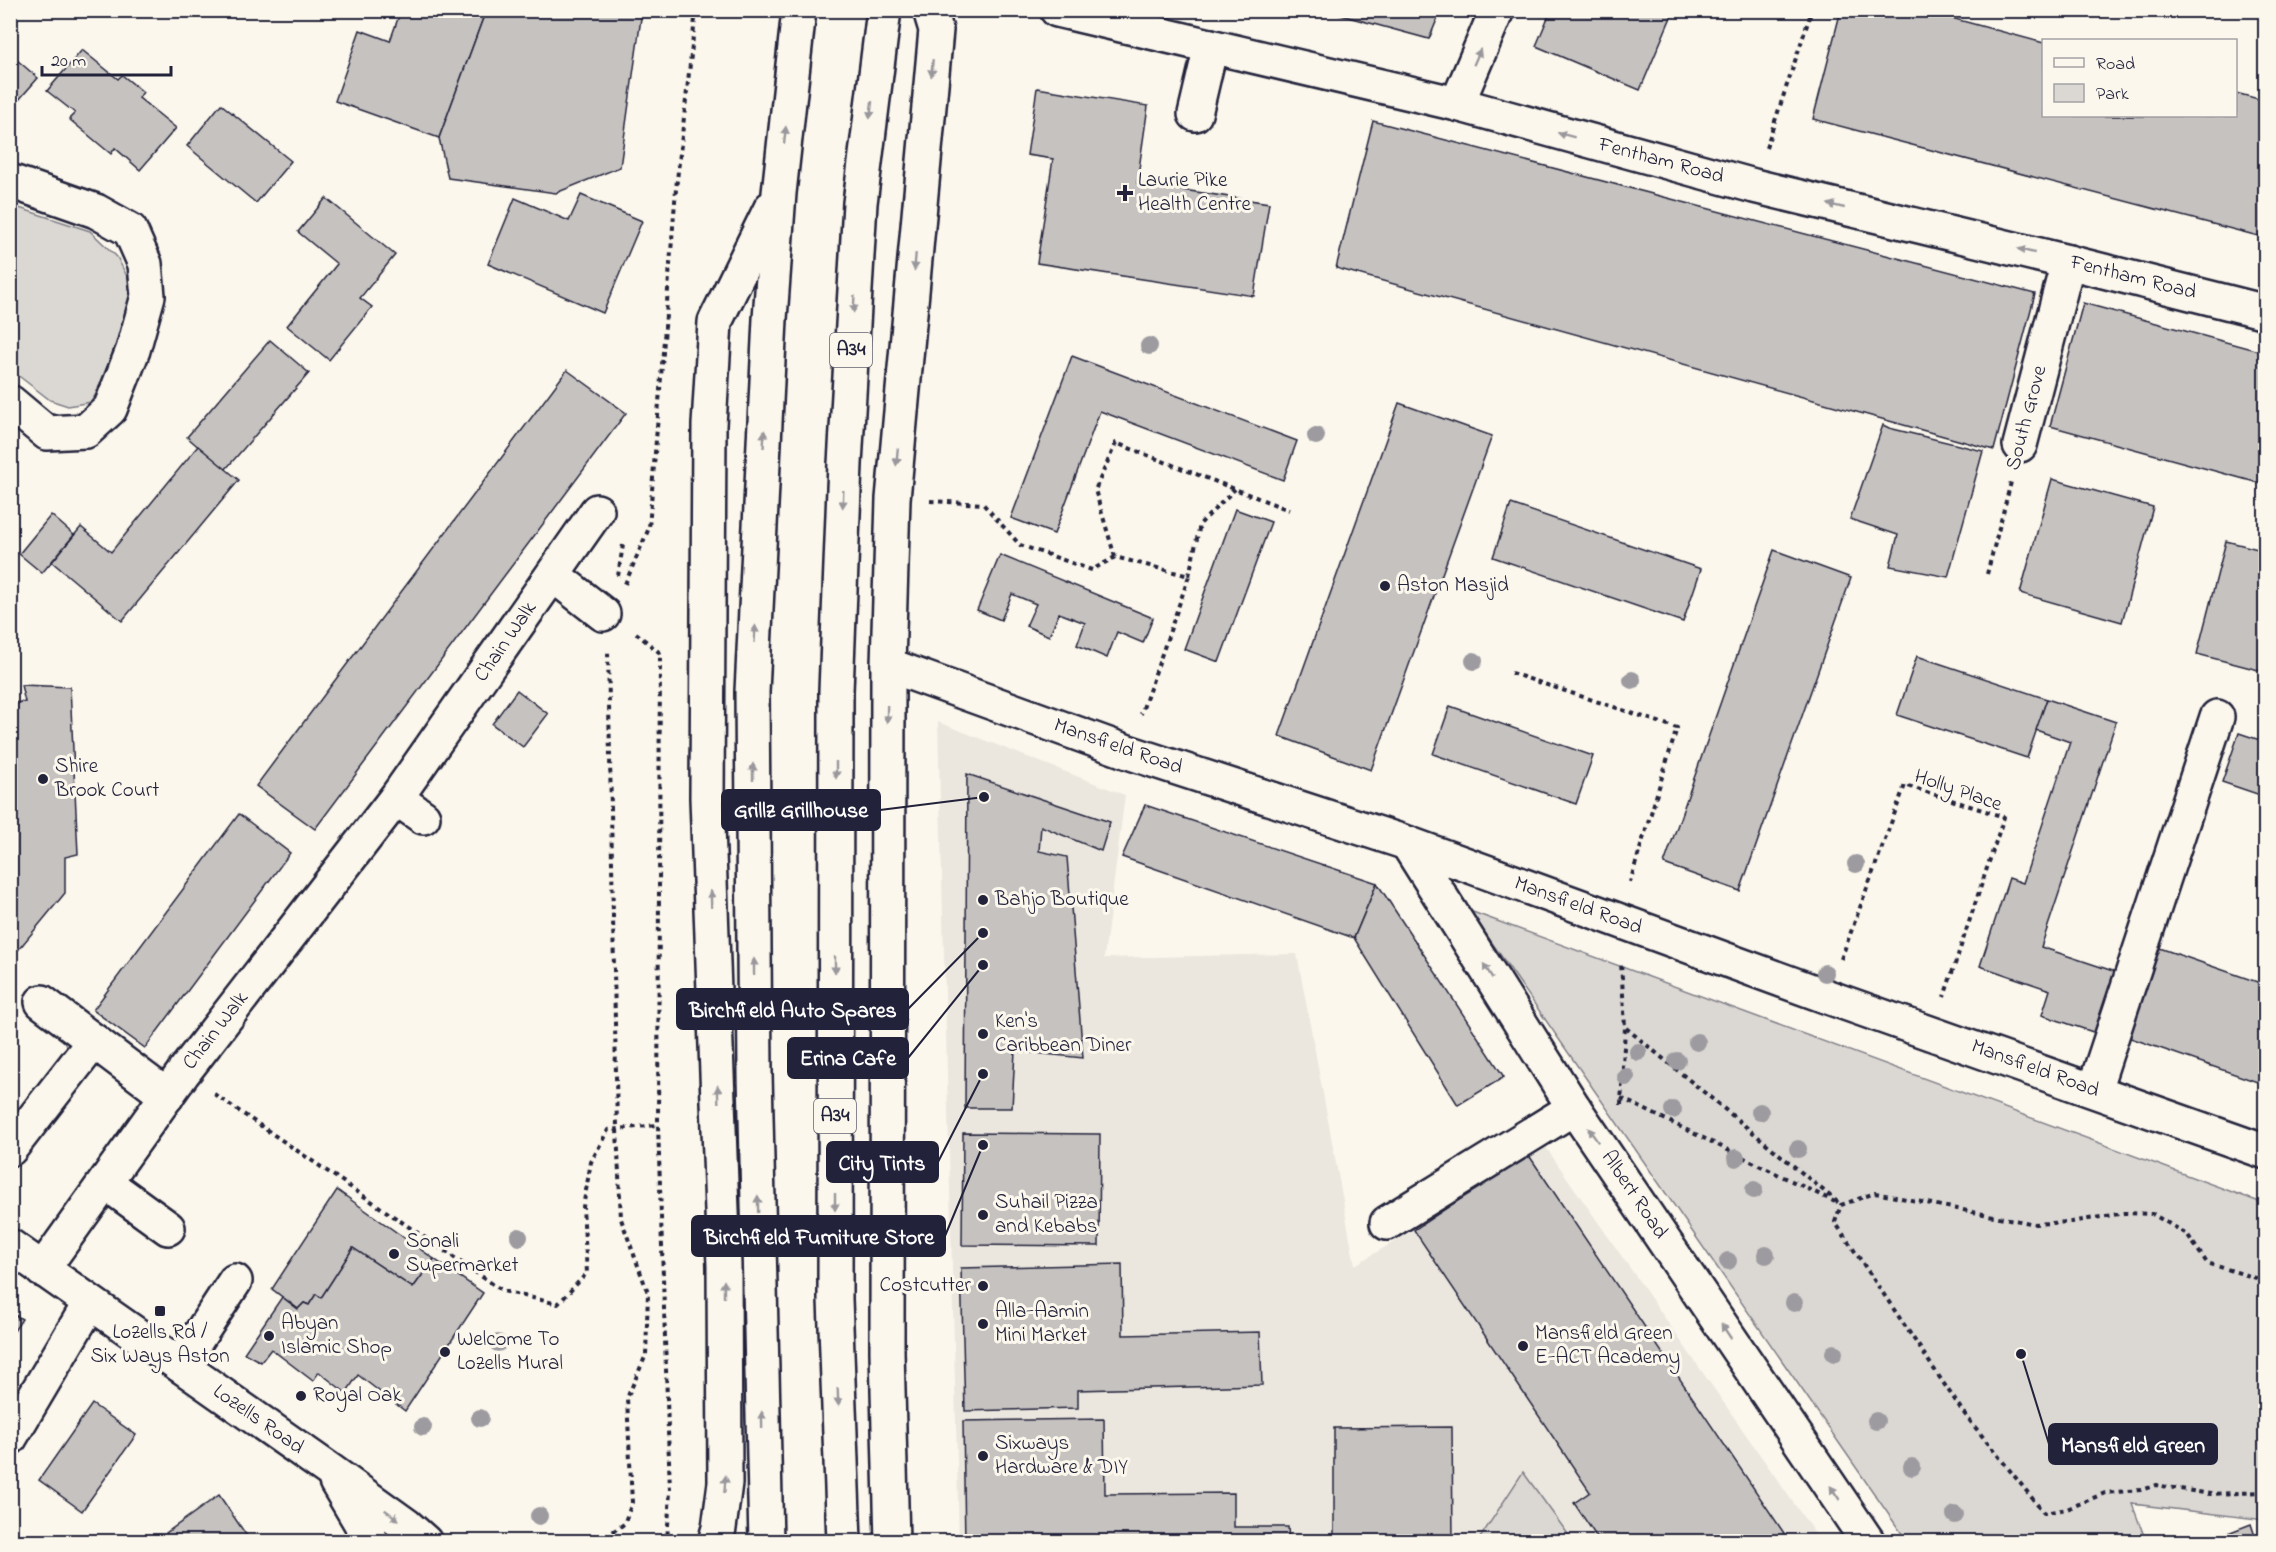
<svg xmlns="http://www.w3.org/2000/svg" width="2276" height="1552" viewBox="0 0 2276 1552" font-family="'Indie Flower',sans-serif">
<rect width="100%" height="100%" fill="#fbf7ec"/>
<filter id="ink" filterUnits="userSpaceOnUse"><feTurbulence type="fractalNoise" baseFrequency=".0167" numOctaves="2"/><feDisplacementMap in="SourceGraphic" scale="12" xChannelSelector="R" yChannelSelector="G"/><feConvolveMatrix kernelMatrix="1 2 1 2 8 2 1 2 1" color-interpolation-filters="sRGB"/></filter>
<g filter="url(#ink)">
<polygon fill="#ebe7df" points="938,722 1125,795 1104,958 1297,954 1355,1265 1414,1230 1528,1154 1545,1146 1820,1541 959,1541"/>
<g fill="#dbd8d3" stroke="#7e7d87" stroke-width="1.5">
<polygon points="10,205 90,231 117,257 134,290 118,358 91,402 68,406 50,400 11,370"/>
<polygon points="1470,911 2265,1204 2265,1520 2132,1504 2146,1541 1907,1541"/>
<polygon points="1523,1472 1573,1541 1478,1541"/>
</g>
<g fill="#c6c2c0" stroke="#22223b" stroke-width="1.5">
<polygon points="401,10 486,10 439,138 335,101 360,30 390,41"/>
<polygon points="486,10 642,11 620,167 556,193 448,178 439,138"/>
<polygon points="1322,10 1441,10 1429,39"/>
<polygon points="1551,10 1674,10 1640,90 1536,46"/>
<polygon points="1841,10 1922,10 2044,43 2044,116 2236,116 2236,93 2266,101 2266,238 1813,119"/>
<polygon points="82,50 118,79 122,75 143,92 139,98 176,128 140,170 115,148 111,154 69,119 75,113 47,91"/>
<polygon points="10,54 38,78 10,110"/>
<polygon points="1037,88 1148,106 1137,183 1269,203 1254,296 1037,263 1053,159 1027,155"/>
<polygon points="221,104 291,161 256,203 187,146"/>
<polygon points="1373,121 2035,294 1994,450 1336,268"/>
<polygon points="581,195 642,221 603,313 488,264 515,198 569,221"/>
<polygon points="326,198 395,255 360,298 372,307 329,360 287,326 337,264 298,232"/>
<polygon points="2083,303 2266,353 2266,485 2050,426"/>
<polygon points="270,340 309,373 225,470 187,437"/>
<polygon points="1072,356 1297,441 1283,480 1100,411 1054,534 1011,518"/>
<polygon points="567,370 626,413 315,829 256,786"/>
<polygon points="1399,403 1492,436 1371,770 1279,736"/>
<polygon points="1883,425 1889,428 1983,451 1948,577 1890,566 1898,535 1850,519"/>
<polygon points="198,446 239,480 122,621 52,562 81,527 111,552"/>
<polygon points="2052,479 2153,507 2122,622 2020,593"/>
<polygon points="1511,504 1701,569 1683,622 1493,557"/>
<polygon points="1235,509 1271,522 1219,662 1184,649"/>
<polygon points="51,515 74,535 42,573 19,554"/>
<polygon points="2226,541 2266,551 2266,672 2197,654"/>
<polygon points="1774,550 1851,578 1740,891 1664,864"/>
<polygon points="1000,555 1153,618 1143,643 1117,632 1107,658 1077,645 1085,623 1059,613 1049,636 1026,626 1036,604 1012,594 1001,620 977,610"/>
<polygon points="1917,656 2047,699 2027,758 1897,715"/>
<polygon points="21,685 70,687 78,854 65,857 65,893 10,960 10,703 25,702"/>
<polygon points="517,690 548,714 523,747 492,724"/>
<polygon points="2047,699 2116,722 2041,947 2116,972 2096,1033 2042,1015 2050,990 1980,966 2009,878 2023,883 2070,742 2036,730"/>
<polygon points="1450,706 1593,756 1576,804 1433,754"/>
<polygon points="2239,733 2266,742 2266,797 2222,782"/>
<polygon points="967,774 1110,822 1101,851 1041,826 1039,851 1067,857 1083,1058 1015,1051 1012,1108 965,1108"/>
<polygon points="1145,805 1377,883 1354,938 1122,857"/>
<polygon points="239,814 290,853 145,1048 93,1010"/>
<polygon points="1377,883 1504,1077 1458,1105 1354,938"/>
<polygon points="2151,945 2266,985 2266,1085 2119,1034"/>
<polygon points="963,1133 1100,1134 1099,1246 962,1245"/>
<polygon points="1528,1154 1790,1542 1600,1542 1574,1503 1590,1492 1414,1230"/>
<polygon points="337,1190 434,1259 413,1288 353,1248 321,1298 316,1294 309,1305 304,1303 298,1309 272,1289"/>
<polygon points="353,1248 413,1288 434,1259 483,1293 405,1411 358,1375 346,1393 319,1372 313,1381 271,1349 261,1362 244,1353 282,1297 298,1309 304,1303 309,1305 316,1294 321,1298"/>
<polygon points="1122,1264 1123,1335 1260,1332 1262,1385 1078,1390 1078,1408 965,1411 961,1268"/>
<polygon points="10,1312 22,1319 10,1337"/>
<polygon points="92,1404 136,1435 82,1511 39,1480"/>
<polygon points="1104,1419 1105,1494 1234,1493 1234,1527 1288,1527 1289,1542 965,1542 963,1421"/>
<polygon points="1452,1427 1453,1542 1334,1542 1334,1428"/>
<polygon points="219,1495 251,1542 171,1542 166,1533"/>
<polygon points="2251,1524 2257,1542 2205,1542"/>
</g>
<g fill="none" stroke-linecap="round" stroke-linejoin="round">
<defs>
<g id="minor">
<polyline points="1057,10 1457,104 1754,186 2068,262 2266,312"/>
<polyline points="1457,104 1497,10"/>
<polyline points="1195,114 1211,46"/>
<polyline points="10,181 96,211 130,230 145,264 148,296 133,350 110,409 86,431 47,433 10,402"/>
<polyline points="2020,445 2068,262"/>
<polyline points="553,575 603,614"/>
<polyline points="888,665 1128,752 1407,843 1828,997 2266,1152"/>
<polyline points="396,798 423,817"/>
<polyline points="1407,843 1574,1108 1868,1542"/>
<polyline points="42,1002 167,1096"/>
<polyline points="2094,1090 2217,717"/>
<polyline points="10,1149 94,1041"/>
<polyline points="106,1183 168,1228"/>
<polyline points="1387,1223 1574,1108"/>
<polyline points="42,1270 183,1073 396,798 597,511"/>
<polyline points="180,1365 235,1281"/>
<polyline points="10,1438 90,1303"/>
</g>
<g id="major">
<polyline points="10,1246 328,1469 407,1526 425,1542"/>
<polyline points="336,1481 372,1542"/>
</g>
<g id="highway">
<polyline points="715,1542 719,1528 725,1483 724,1266 707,798 709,425 715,322 771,208"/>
<polyline points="766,1542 755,1074 752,692 770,319 779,193 799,10"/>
<polyline points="844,1542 835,1299 836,691 845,464 860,203 884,10"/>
<polyline points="892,1542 887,1352 888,665 893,499 936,30 930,10"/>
</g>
</defs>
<use href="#minor" stroke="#22223b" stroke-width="38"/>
<use href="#major" stroke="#22223b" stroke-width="38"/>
<use href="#highway" stroke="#22223b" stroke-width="38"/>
<g stroke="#22223b" stroke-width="4" stroke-dasharray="4.5 4.5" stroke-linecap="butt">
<polyline points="1766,148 1812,10"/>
<polyline points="930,501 983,504 1020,545 1092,570 1115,557 1189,576 1141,714"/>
<polyline points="1115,557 1095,490 1116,443 1289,510"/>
<polyline points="1987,574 2011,482"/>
<polyline points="618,576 623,545"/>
<polyline points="1189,576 1200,524 1235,489"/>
<polyline points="625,584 649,528 676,189 696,10"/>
<polyline points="636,633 660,653 658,1125 670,1491 667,1542"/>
<polyline points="1511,673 1677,728 1630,882"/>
<polyline points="1841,959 1905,785 2004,817 1944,997"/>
<polyline points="1626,1028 1841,1205"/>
<polyline points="214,1094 503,1291 558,1304 587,1273 583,1207 591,1162 608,1130 657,1125"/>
<polyline points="1621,1098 1835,1202"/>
<polyline points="1621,1105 1625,1027 1621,963"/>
<polyline points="2266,1281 2207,1263 2187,1234 2152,1214 2124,1213 2071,1222 2035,1224 1875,1193 1841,1205 1835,1222 1963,1412 2044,1513 2067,1509 2105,1493 2141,1490 2156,1485 2210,1494 2266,1492"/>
<polyline points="598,1542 624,1524 632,1503 627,1398 646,1355 648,1293 621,1219 617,1129 608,651"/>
</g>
<use href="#minor" stroke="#fbf7ec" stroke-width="33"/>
<use href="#major" stroke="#fbf7ec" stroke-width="33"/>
<use href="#highway" stroke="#fbf7ec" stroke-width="33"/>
</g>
<g fill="#9d9ba0">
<circle cx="1149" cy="346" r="9"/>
<circle cx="1316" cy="436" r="9"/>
<circle cx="1474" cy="661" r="9"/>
<circle cx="1632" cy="680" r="9"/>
<circle cx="1856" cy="864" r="9"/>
<circle cx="1825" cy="973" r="9"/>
<circle cx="1697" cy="1042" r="9"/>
<circle cx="1638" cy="1052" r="9"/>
<circle cx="1677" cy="1061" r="9"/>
<circle cx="1626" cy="1077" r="9"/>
<circle cx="1673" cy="1110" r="9"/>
<circle cx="1760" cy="1112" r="9"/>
<circle cx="1798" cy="1149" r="9"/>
<circle cx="1736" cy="1158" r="9"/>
<circle cx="1754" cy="1190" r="9"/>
<circle cx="519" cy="1237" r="9"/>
<circle cx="1766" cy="1255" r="9"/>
<circle cx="1728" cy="1261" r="9"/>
<circle cx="1794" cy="1303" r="9"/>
<circle cx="498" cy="1343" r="9"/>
<circle cx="1834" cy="1353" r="9"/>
<circle cx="480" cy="1418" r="9"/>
<circle cx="1876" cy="1421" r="9"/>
<circle cx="423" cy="1427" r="9"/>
<circle cx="1912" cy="1467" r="9"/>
<circle cx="1955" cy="1515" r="9"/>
<circle cx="539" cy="1516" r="9"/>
</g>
<defs><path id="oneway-solid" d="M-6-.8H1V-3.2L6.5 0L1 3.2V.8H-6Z" transform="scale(1.5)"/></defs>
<g fill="#99979c">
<use href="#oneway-solid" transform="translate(1477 57) rotate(-67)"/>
<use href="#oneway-solid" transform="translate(932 68) rotate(95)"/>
<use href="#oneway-solid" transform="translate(871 110) rotate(97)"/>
<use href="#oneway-solid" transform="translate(785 135) rotate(-84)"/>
<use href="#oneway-solid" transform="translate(1566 135) rotate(-165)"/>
<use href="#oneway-solid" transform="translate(1836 206) rotate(-167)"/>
<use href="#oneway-solid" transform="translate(2026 251) rotate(-167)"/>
<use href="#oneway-solid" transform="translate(915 262) rotate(95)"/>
<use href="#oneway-solid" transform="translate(854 304) rotate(93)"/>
<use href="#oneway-solid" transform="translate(764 439) rotate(-87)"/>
<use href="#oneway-solid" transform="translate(897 457) rotate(95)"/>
<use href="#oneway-solid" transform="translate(843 499) rotate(92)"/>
<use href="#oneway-solid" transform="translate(755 634) rotate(-87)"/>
<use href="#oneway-solid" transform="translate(887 714) rotate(91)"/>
<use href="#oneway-solid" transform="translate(836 770) rotate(90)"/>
<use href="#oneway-solid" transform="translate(753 772) rotate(-90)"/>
<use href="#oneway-solid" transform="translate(711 899) rotate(-92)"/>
<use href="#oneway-solid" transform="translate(835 965) rotate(90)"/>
<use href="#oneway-solid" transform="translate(754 967) rotate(-90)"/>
<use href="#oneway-solid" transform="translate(1488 971) rotate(-122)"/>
<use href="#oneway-solid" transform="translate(718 1094) rotate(-92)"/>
<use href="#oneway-solid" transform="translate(1593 1135) rotate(-125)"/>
<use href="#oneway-solid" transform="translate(835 1202) rotate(90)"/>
<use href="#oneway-solid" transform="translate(758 1204) rotate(-91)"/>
<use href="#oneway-solid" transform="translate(724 1289) rotate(-90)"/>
<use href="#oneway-solid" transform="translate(1726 1331) rotate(-124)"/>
<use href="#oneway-solid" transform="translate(838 1397) rotate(88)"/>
<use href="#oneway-solid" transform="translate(762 1420) rotate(-91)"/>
<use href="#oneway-solid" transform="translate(725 1484) rotate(-86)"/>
<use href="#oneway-solid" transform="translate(1835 1493) rotate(-124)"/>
<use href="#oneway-solid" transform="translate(392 1515) rotate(36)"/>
</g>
</g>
<g fill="#22223b" stroke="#fbf7ec" stroke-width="2">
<path d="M1122 184h6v6h6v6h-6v6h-6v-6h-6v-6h6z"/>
<circle cx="1385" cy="586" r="6"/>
<circle cx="43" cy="779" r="6"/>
<circle cx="983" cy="900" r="6"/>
<circle cx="983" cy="1034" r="6"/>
<circle cx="983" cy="1215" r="6"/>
<circle cx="394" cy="1254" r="6"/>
<circle cx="983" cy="1286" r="6"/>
<rect x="154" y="1305" width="12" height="12" rx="3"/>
<circle cx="983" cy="1324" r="6"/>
<circle cx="269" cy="1336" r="6"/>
<circle cx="1523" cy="1346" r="6"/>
<circle cx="445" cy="1352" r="6"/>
<circle cx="301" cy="1396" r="6"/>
<circle cx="983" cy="1456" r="6"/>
</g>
<g text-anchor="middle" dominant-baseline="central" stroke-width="6" stroke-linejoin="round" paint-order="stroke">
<g fill="#fbf7ec" stroke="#636270" stroke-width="1.5">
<rect x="830" y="333" width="42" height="34" rx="4.5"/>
<rect x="814" y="1099" width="42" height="34" rx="4.5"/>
</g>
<g font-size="20" font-weight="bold" fill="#22223b">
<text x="851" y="350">A34</text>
<text x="835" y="1116">A34</text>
</g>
<g font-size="21" fill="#22223b" stroke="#fbf7ec">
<text transform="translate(1661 161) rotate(15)">Fentham Road</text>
<text transform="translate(2133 278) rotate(14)">Fentham Road</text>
<text transform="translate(2027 418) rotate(-75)">South Grove</text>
<text transform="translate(506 642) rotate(-55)">Chain Walk</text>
<text transform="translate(1118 747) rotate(19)">Mansfield Road</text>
<text transform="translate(1958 791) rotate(19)">Holly Place</text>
<text transform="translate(1578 906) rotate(20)">Mansfield Road</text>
<text transform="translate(216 1031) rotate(-52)">Chain Walk</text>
<text transform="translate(2035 1069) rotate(20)">Mansfield Road</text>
<text transform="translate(1634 1195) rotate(56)">Albert Road</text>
<text transform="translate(258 1420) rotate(35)">Lozells Road</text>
</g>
<g font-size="21" fill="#22223b" stroke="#fbf7ec" text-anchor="start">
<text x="1138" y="181">Laurie Pike<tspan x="1138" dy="24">Health Centre</tspan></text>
<text x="1397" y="586">Aston Masjid</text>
<text x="55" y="767">Shire<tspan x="55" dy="24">Brook Court</tspan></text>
<text x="995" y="900">Bahjo Boutique</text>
<text x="995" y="1022">Ken's<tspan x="995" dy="24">Caribbean Diner</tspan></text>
<text x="995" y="1203">Suhail Pizza<tspan x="995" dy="24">and Kebabs</tspan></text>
<text x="406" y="1242">Sonali<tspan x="406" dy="24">Supermarket</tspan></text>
<text x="971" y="1286" text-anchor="end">Costcutter</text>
<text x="995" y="1312">Alla-Aamin<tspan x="995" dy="24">Mini Market</tspan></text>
<text x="281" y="1324">Abyan<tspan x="281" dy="24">Islamic Shop</tspan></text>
<text x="160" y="1333" text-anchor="middle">Lozells Rd /<tspan x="160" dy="24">Six Ways Aston</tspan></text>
<text x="1535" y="1334">Mansfield Green<tspan x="1535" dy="24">E-ACT Academy</tspan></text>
<text x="457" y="1340">Welcome To<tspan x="457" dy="24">Lozells Mural</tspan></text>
<text x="313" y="1396">Royal Oak</text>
<text x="995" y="1444">Sixways<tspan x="995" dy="24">Hardware &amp; DIY</tspan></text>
</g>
</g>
<path fill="none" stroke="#22223b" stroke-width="2" d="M984 797L880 810M983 933L908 1009M983 965L908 1058M983 1074L938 1162M983 1145L945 1236M2021 1354L2049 1444"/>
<g fill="#22223b" stroke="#fbf7ec" stroke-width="2">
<circle cx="984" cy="797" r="6"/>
<circle cx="983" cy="933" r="6"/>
<circle cx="983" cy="965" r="6"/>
<circle cx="983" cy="1074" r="6"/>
<circle cx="983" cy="1145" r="6"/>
<circle cx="2021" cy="1354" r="6"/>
</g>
<g fill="#22223b" stroke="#22223b" stroke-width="2">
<rect x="722" y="790" width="158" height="40" rx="6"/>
<rect x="677" y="989" width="231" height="40" rx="6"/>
<rect x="788" y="1038" width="120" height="40" rx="6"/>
<rect x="827" y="1142" width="111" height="40" rx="6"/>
<rect x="692" y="1216" width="253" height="40" rx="6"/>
<rect x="2049" y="1424" width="168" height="40" rx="6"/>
</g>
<g font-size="22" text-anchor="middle" font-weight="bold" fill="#fff">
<text x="801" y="817">Grillz Grillhouse</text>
<text x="793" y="1017">Birchfield Auto Spares</text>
<text x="848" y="1065">Erina Cafe</text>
<text x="882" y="1170">City Tints</text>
<text x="819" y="1244">Birchfield Furniture Store</text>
<text x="2133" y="1452">Mansfield Green</text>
</g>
<rect width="2276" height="1552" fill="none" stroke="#fbf7ec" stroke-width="36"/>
<rect x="18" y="18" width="2240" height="1516" fill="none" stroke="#22223b" stroke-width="2" filter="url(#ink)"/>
<rect x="2042" y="39" width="195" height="78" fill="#fbf7ec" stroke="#a4a2a5" stroke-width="1.5"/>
<rect x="2054" y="58" width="30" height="9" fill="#fbf7ec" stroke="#a4a2a5" stroke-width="1.5"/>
<text x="2096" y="69" font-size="18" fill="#22223b">Road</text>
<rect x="2054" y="84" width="30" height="18" fill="#dbd8d3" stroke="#a4a2a5" stroke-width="1.5"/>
<text x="2096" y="99" font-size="18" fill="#22223b">Park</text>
<path d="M42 66v9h129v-9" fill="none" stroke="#22223b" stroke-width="3"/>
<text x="51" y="66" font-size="18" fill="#22223b" stroke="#fbf7ec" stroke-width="4.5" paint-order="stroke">20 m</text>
</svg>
